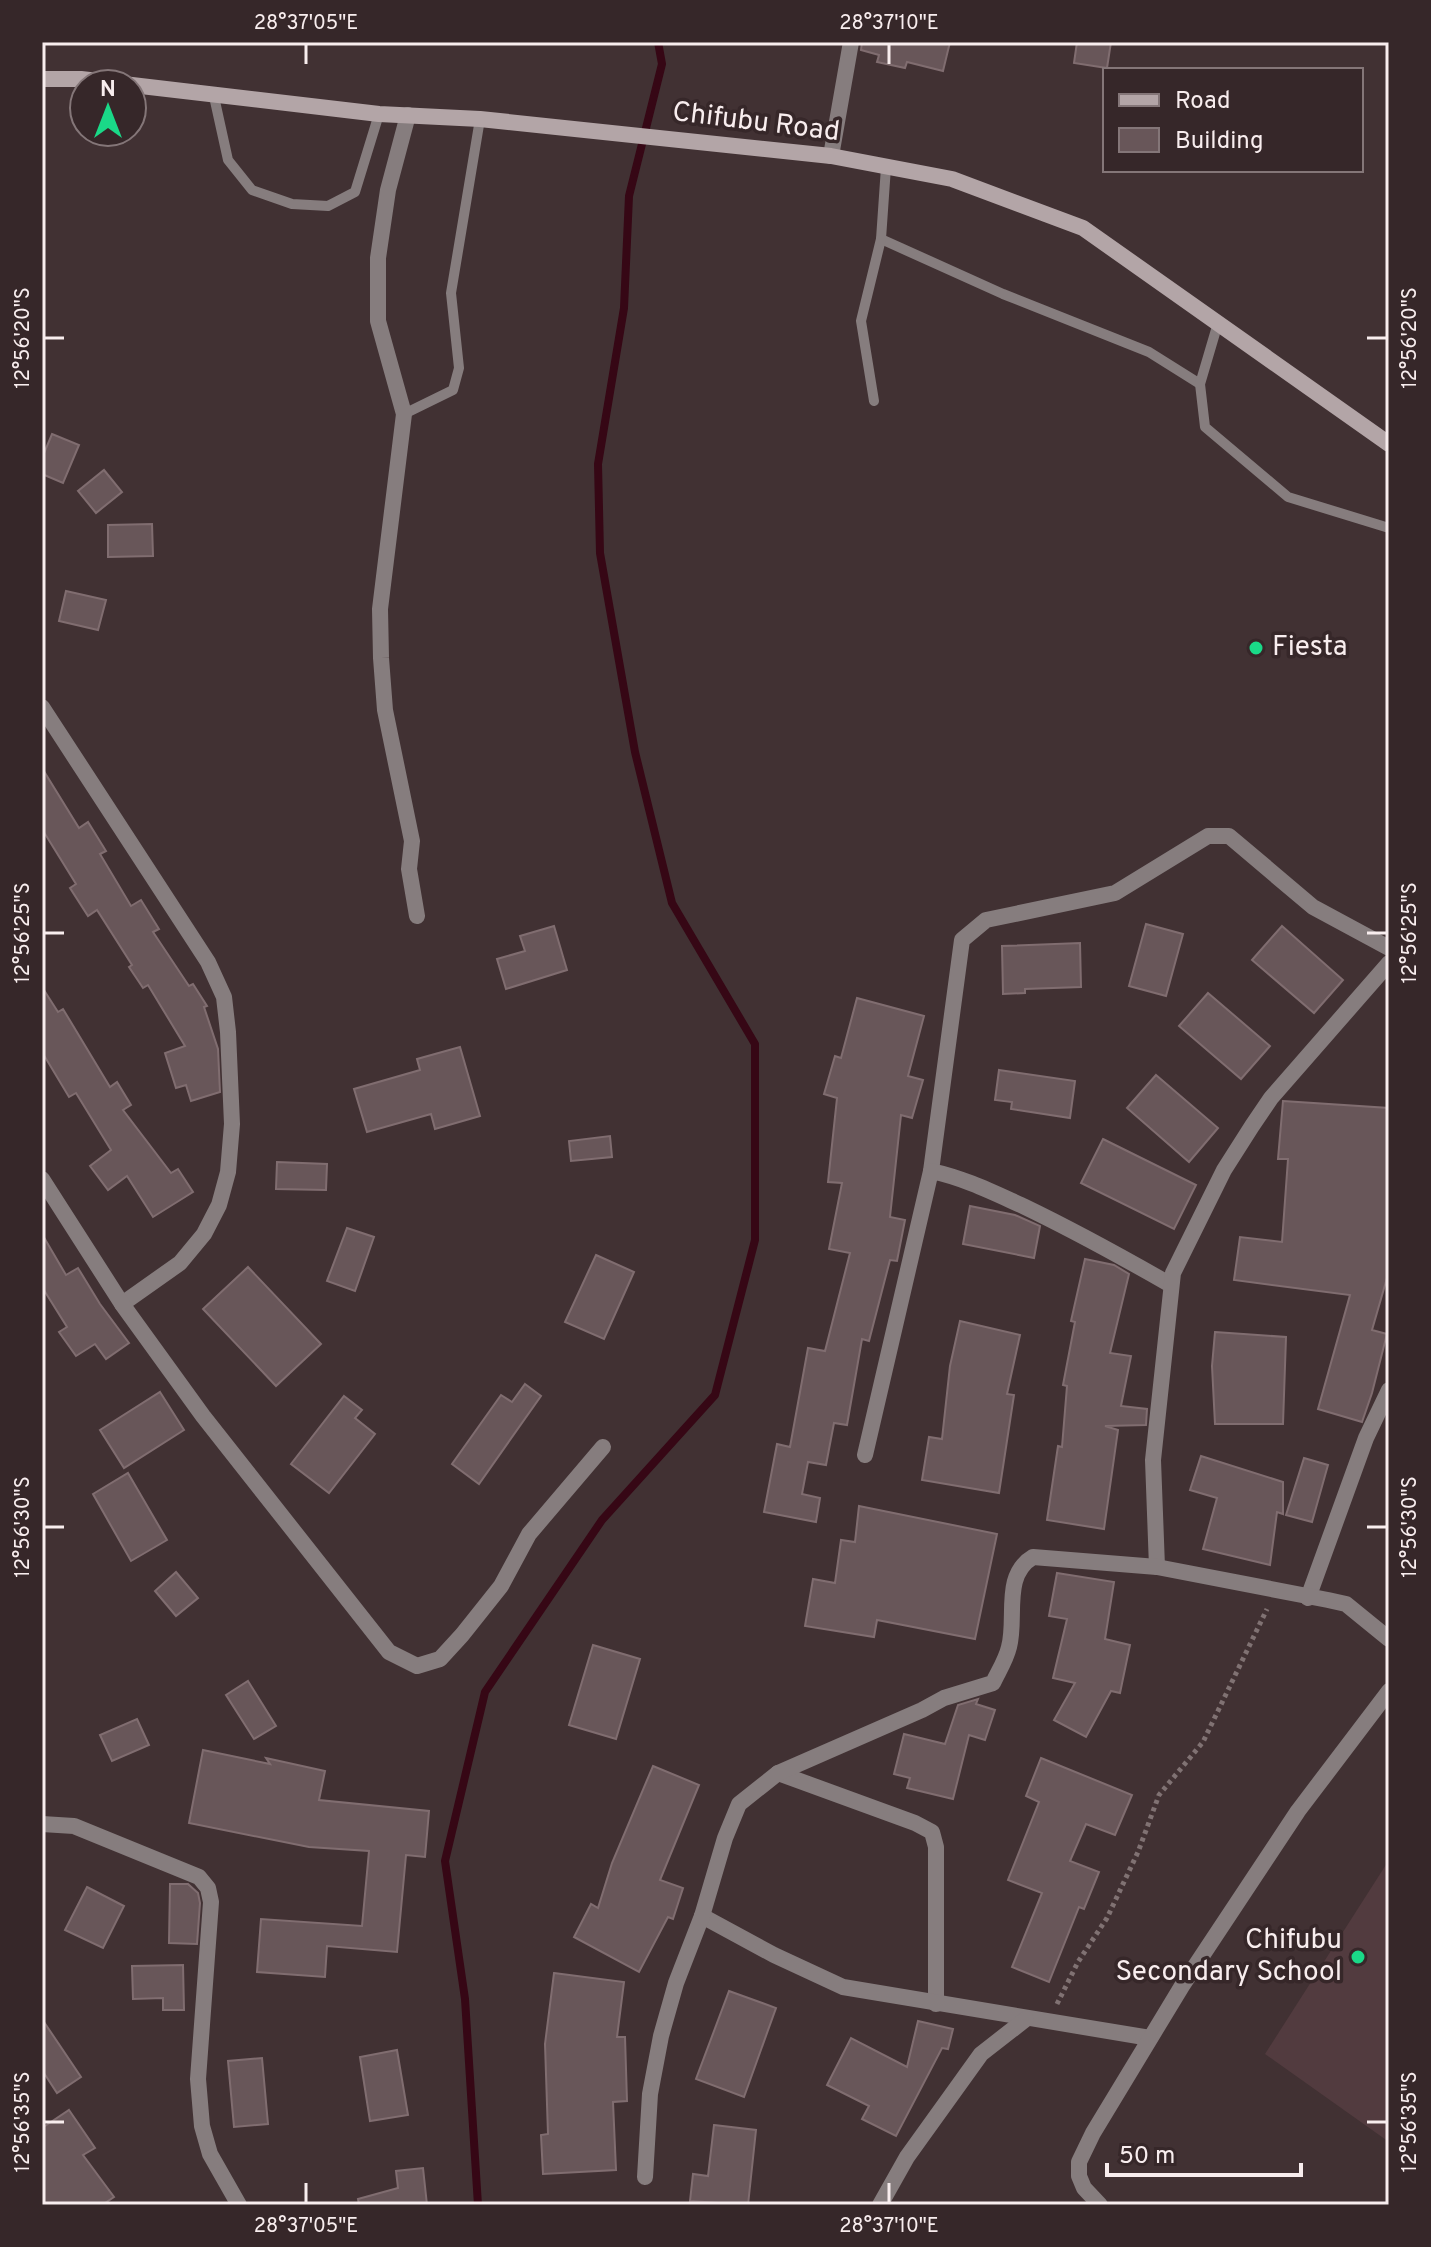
<svg xmlns="http://www.w3.org/2000/svg" width="1431" height="2247" viewBox="0 0 1431 2247" font-family="Overpass,sans-serif">
<rect width="100%" height="100%" fill="#413133"/>
<polygon fill="#523b3f" points="1389,1860 1389,2142 1265,2054"/>
<g fill="none" stroke-linecap="round" stroke-linejoin="round">
<polyline stroke="#360715" stroke-width="8" points="478,2205 465,1999 445,1861 485,1692 602,1520 715,1395 755,1240 755,1044 672,903 635,752 600,553 598,464 624,308 629,196 662,64 658,42"/>
</g>
<g fill="#685659" stroke="#806d70" stroke-width="2">
<polygon points="862,42 950,42 943,71 907,62 905,68 877,62 879,55 861,50"/>
<polygon points="1077,42 1111,42 1107,68 1074,63"/>
<polygon points="52,434 79,445 63,483 42,474 42,458"/>
<polygon points="104,470 122,492 96,513 78,491"/>
<polygon points="152,524 153,556 108,557 108,525"/>
<polygon points="66,591 106,600 98,630 59,621"/>
<polygon points="42,768 79,828 88,822 106,851 100,854 131,906 141,900 159,929 153,932 189,986 193,984 207,1006 204,1007 218,1049 220,1092 191,1101 186,1085 176,1088 165,1053 185,1046 148,985 143,988 129,967 132,965 97,910 88,916 70,888 76,884 42,829"/>
<polygon points="1146,924 1183,934 1166,996 1129,986"/>
<polygon points="554,926 567,970 506,989 497,959 525,951 520,936"/>
<polygon points="1282,926 1343,980 1314,1013 1252,960"/>
<polygon points="1080,943 1081,987 1025,989 1025,993 1003,994 1002,946"/>
<polygon points="42,987 58,1012 63,1009 110,1087 117,1082 131,1105 123,1110 171,1173 178,1169 193,1192 153,1217 127,1176 108,1190 90,1166 111,1150 76,1093 69,1097 42,1052"/>
<polygon points="1208,993 1270,1046 1241,1079 1179,1026"/>
<polygon points="857,998 924,1016 908,1076 923,1080 912,1118 901,1115 890,1217 905,1220 897,1261 890,1260 869,1341 862,1339 847,1425 834,1423 826,1465 808,1462 802,1494 820,1498 816,1522 764,1512 777,1444 790,1447 808,1348 825,1351 850,1253 829,1249 842,1183 828,1182 837,1098 824,1094 835,1056 841,1058"/>
<polygon points="460,1047 480,1116 435,1129 431,1114 367,1132 354,1089 420,1070 417,1059"/>
<polygon points="999,1070 1075,1081 1070,1118 1011,1109 1012,1102 995,1100"/>
<polygon points="1156,1075 1218,1128 1189,1162 1127,1108"/>
<polygon points="1283,1101 1389,1108 1389,1271 1372,1330 1387,1334 1372,1393 1362,1422 1318,1409 1350,1295 1234,1280 1240,1237 1282,1242 1288,1159 1278,1159"/>
<polygon points="610,1136 612,1157 571,1161 569,1141"/>
<polygon points="1103,1139 1196,1185 1174,1229 1081,1183"/>
<polygon points="277,1162 327,1164 326,1190 276,1189"/>
<polygon points="970,1206 1015,1215 1040,1226 1034,1258 963,1244"/>
<polygon points="347,1228 374,1237 355,1291 327,1281"/>
<polygon points="42,1234 66,1275 78,1268 100,1304 129,1343 106,1359 95,1344 76,1356 59,1332 67,1327 42,1287"/>
<polygon points="596,1255 634,1272 604,1339 565,1322"/>
<polygon points="1085,1259 1114,1265 1129,1274 1110,1353 1131,1356 1121,1406 1147,1409 1146,1425 1105,1426 1118,1430 1104,1529 1047,1520 1058,1446 1062,1447 1067,1386 1063,1385 1075,1322 1071,1321"/>
<polygon points="248,1267 321,1344 276,1386 203,1309"/>
<polygon points="960,1321 1020,1335 1007,1394 1014,1395 999,1493 922,1480 929,1437 942,1439 950,1366"/>
<polygon points="1215,1332 1286,1337 1283,1424 1215,1424 1212,1366"/>
<polygon points="525,1384 541,1396 479,1484 452,1464 501,1395 512,1402"/>
<polygon points="160,1392 184,1430 124,1468 100,1430"/>
<polygon points="344,1396 362,1410 355,1418 375,1434 329,1493 291,1464"/>
<polygon points="1201,1456 1283,1482 1283,1514 1277,1512 1270,1565 1203,1549 1217,1498 1190,1490"/>
<polygon points="1304,1458 1328,1465 1312,1522 1286,1515"/>
<polygon points="128,1473 167,1540 131,1561 93,1494"/>
<polygon points="859,1506 997,1534 975,1639 877,1620 874,1637 805,1626 813,1579 835,1583 841,1540 855,1542"/>
<polygon points="176,1572 198,1598 176,1616 155,1591"/>
<polygon points="1057,1573 1114,1582 1105,1639 1130,1645 1120,1693 1111,1691 1086,1737 1054,1720 1075,1683 1053,1678 1067,1619 1049,1616"/>
<polygon points="593,1645 640,1659 616,1739 569,1725"/>
<polygon points="248,1681 276,1726 254,1739 226,1695"/>
<polygon points="978,1699 976,1704 995,1710 985,1740 969,1735 953,1799 907,1788 910,1778 894,1774 904,1734 945,1744 958,1705"/>
<polygon points="137,1719 149,1745 112,1761 100,1735"/>
<polygon points="203,1750 270,1764 266,1758 325,1771 319,1800 429,1811 425,1857 406,1855 397,1952 327,1946 325,1977 257,1972 261,1919 362,1926 369,1851 309,1847 189,1823"/>
<polygon points="1041,1758 1132,1795 1115,1835 1086,1824 1070,1861 1099,1872 1084,1909 1079,1907 1049,1982 1012,1967 1042,1893 1008,1880 1039,1802 1026,1796"/>
<polygon points="653,1766 699,1785 660,1880 683,1888 673,1919 668,1917 639,1972 574,1937 591,1904 598,1908 612,1863"/>
<polygon points="170,1884 188,1884 198,1893 200,1903 197,1944 169,1943"/>
<polygon points="87,1887 124,1906 103,1948 65,1930"/>
<polygon points="183,1965 184,2010 163,2010 163,1998 133,1999 132,1966"/>
<polygon points="554,1973 624,1982 617,2037 625,2037 627,2101 613,2102 616,2170 543,2174 541,2135 548,2134 545,2044"/>
<polygon points="729,1991 776,2008 744,2097 696,2079"/>
<polygon points="42,2019 81,2077 57,2093 42,2070"/>
<polygon points="918,2021 953,2029 948,2049 942,2048 896,2136 862,2119 869,2106 827,2085 851,2038 907,2067"/>
<polygon points="397,2050 408,2115 370,2121 360,2057"/>
<polygon points="262,2058 268,2124 234,2127 228,2061"/>
<polygon points="69,2110 95,2148 83,2155 114,2197 102,2205 42,2205 42,2128"/>
<polygon points="714,2125 756,2130 748,2205 690,2201 693,2174 708,2176"/>
<polygon points="423,2168 427,2205 359,2205 358,2199 398,2188 396,2171"/>
</g>
<g fill="none" stroke-linecap="round" stroke-linejoin="round">
<polyline stroke="#807273" stroke-width="5" stroke-dasharray="4 4" stroke-linecap="butt" points="1057,2004 1078,1962 1107,1918 1138,1852 1159,1795 1203,1742 1267,1609"/>
<g stroke="#867d7e" stroke-width="10">
<polyline points="213,92 228,160 252,190 292,204 328,206 355,192 379,114"/>
<polyline points="881,239 1003,294 1149,352 1200,384"/>
<polyline points="1218,323 1200,384 1205,427 1288,497 1389,528"/>
<polyline points="874,401 861,321 881,239 886,167"/>
<polyline points="404,414 453,390 459,368 451,293 480,119"/>
</g>
<g stroke="#867d7e" stroke-width="16">
<polyline points="408,115 388,190 378,258 378,321 404,414 380,609 381,658 385,710 412,841 409,869 417,916"/>
<polyline points="831,156 851,42"/>
<polyline points="42,707 208,962 224,997 228,1032 232,1124 228,1172 219,1205 204,1234 180,1263 122,1304"/>
<polyline points="931,1171 962,940 986,920 1115,893 1208,836 1229,836 1313,907 1389,948"/>
<polyline points="42,1179 122,1304 203,1416 389,1652 417,1666 440,1659 462,1635 501,1586 529,1534 603,1447"/>
<path d="M865 1455 931 1171C964 1178 992 1192 1023 1206 1073 1230 1122 1257 1171 1285"/>
<polyline points="1157,1567 1153,1460 1173,1273 1224,1170 1252,1126 1271,1098 1389,963"/>
<polyline points="1308,1598 1366,1438 1389,1390"/>
<polyline points="778,1773 915,1823 932,1832 936,1847 936,2004"/>
<polyline points="42,1824 74,1826 199,1877 208,1888 211,1902 198,2079 202,2126 210,2154 239,2205"/>
<polyline points="702,1916 774,1955 843,1987 1150,2038"/>
<path d="M645 2177 650 2094 661 2036 676 1983 702 1916 725 1838 739 1804 778 1773 922 1710 944 1698 993 1683C998 1672 1006 1660 1009 1647 1017 1618 1002 1575 1033 1557L1157 1567 1328 1600 1346 1604 1389 1639"/>
<polyline points="880,2205 907,2157 981,2054 1026,2019"/>
<polyline points="1100,2205 1084,2188 1079,2176 1079,2162 1093,2133 1182,1986 1298,1811 1389,1691"/>
</g>
<polyline stroke="#b3a5a7" stroke-width="16" points="42,79 81,79 379,114 480,119 831,156 952,179 1083,228 1389,444"/>
</g>
<path fill="none" stroke="#f8edee" stroke-width="3" d="M306 44V64M889 44V64M44 338H64M1367 338H1387M44 933H64M1367 933H1387M44 1527H64M1367 1527H1387M44 2122H64M1367 2122H1387M306 2183V2203M889 2183V2203"/>
<g fill="#1ad988" stroke="#362729" stroke-width="3">
<circle cx="1256" cy="648" r="8"/>
<circle cx="1358" cy="1957" r="8"/>
</g>
<g text-anchor="middle" dominant-baseline="central" stroke-width="7" stroke-linejoin="round" paint-order="stroke">
<g font-size="28" fill="#f8edee" stroke="#362729">
<text transform="translate(756 123) rotate(7)">Chifubu Road</text>
</g>
<g font-size="28" fill="#f8edee" stroke="#362729" text-anchor="start">
<text x="1272" y="648">Fiesta</text>
<text x="1342" y="1941" text-anchor="end">Chifubu<tspan x="1342" dy="32">Secondary School</tspan></text>
</g>
</g>
<rect width="1431" height="2247" fill="none" stroke="#362729" stroke-width="88"/>
<rect x="1103" y="68" width="260" height="104" fill="#362729" stroke="#847678" stroke-width="2"/>
<rect x="1119" y="94" width="40" height="12" fill="#b3a5a7" stroke="#847678" stroke-width="2"/>
<text x="1175" y="108" font-size="24" fill="#f8edee">Road</text>
<rect x="1119" y="128" width="40" height="24" fill="#685659" stroke="#847678" stroke-width="2"/>
<text x="1175" y="148" font-size="24" fill="#f8edee">Building</text>
<g transform="translate(108 108)"><circle r="38" fill="#362729" stroke="#847678" stroke-width="2"/>
<path d="M0-6L14 30L0 20L-14 30Z" fill="#1ad988"/>
<text y="-12" font-size="22" font-weight="bold" text-anchor="middle" fill="#f8edee">N</text>
</g>
<path d="M1107 2163v12h194v-12" fill="none" stroke="#f8edee" stroke-width="4"/>
<text x="1119" y="2163" font-size="24" fill="#f8edee" stroke="#362729" stroke-width="6" paint-order="stroke">50 m</text>
<rect x="44" y="44" width="1343" height="2159" fill="none" stroke="#f8edee" stroke-width="3"/>
<g font-size="20" text-anchor="middle" fill="#f8edee">
<text x="306" y="29">28°37'05"E</text>
<text x="889" y="29">28°37'10"E</text>
<text transform="translate(22 338) rotate(-90)" y="7">12°56'20"S</text>
<text transform="translate(1409 338) rotate(-90)" y="7">12°56'20"S</text>
<text transform="translate(22 933) rotate(-90)" y="7">12°56'25"S</text>
<text transform="translate(1409 933) rotate(-90)" y="7">12°56'25"S</text>
<text transform="translate(22 1527) rotate(-90)" y="7">12°56'30"S</text>
<text transform="translate(1409 1527) rotate(-90)" y="7">12°56'30"S</text>
<text transform="translate(22 2122) rotate(-90)" y="7">12°56'35"S</text>
<text transform="translate(1409 2122) rotate(-90)" y="7">12°56'35"S</text>
<text x="306" y="2232">28°37'05"E</text>
<text x="889" y="2232">28°37'10"E</text>
</g>
</svg>
